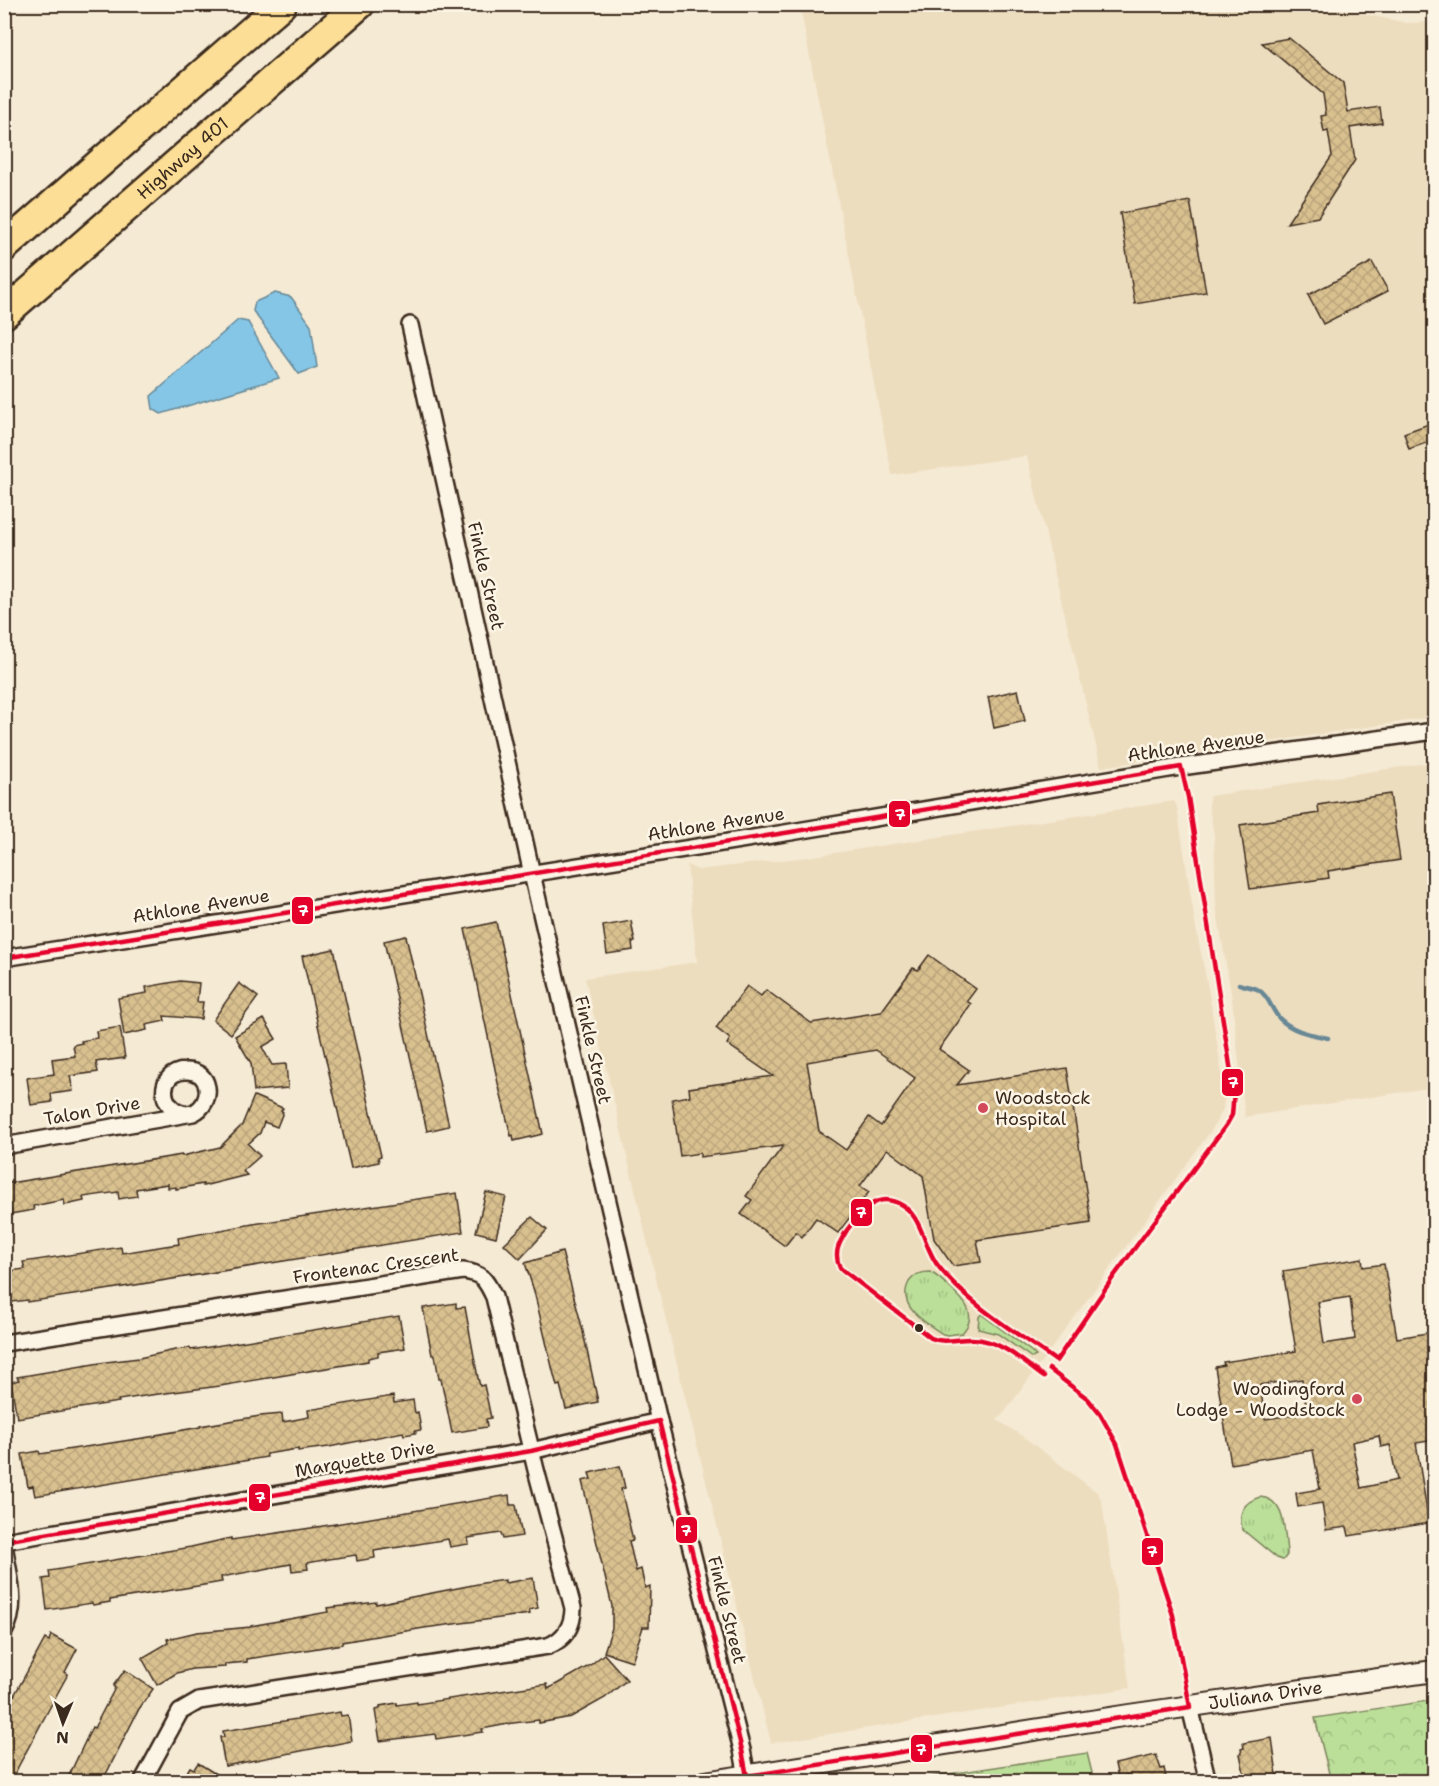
<svg xmlns="http://www.w3.org/2000/svg" width="1439" height="1786" viewBox="0 0 1439 1786" font-family="'Shantell Sans',sans-serif">
<defs>
<pattern id="grass-tufts" width="24" height="20" patternUnits="userSpaceOnUse" patternTransform="scale(1.5)"><rect width="24" height="20" fill="#bbdf99"/><path d="M3 7l-1-3M5 7V3M7 7l1-3M15 17l-1-3M17 17v-4M19 17l1-3" fill="none" stroke="#a2c083"/></pattern>
<pattern id="park-crowns" width="20" height="18" patternUnits="userSpaceOnUse" patternTransform="scale(1.5)"><rect width="20" height="18" fill="#bbdf99"/><path d="M2 6a3 3 0 1 1 6 0M12 15a3 3 0 1 1 6 0" fill="none" stroke="#a2c083"/></pattern>
<pattern id="building-cross-hatch" width="8" height="8" patternUnits="userSpaceOnUse" patternTransform="scale(1.5)"><rect width="8" height="8" fill="#d9c08f"/><path d="M0 0l8 8M0 8l8-8" fill="none" stroke="#bba57b"/></pattern>
</defs>
<rect width="100%" height="100%" fill="#f5ead4"/>
<filter id="ink" filterUnits="userSpaceOnUse"><feTurbulence type="fractalNoise" baseFrequency=".0167" numOctaves="2"/><feDisplacementMap in="SourceGraphic" scale="12" xChannelSelector="R" yChannelSelector="G"/><feConvolveMatrix kernelMatrix="1 2 1 2 8 2 1 2 1" color-interpolation-filters="sRGB"/></filter>
<g filter="url(#ink)">
<g fill="#edddbf">
<polygon points="840,4 1316,4 1407,23 1434,22 1434,717 1101,767 1027,456 892,475 801,12"/>
<polygon points="1434,762 1434,1087 1245,1117 1232,999 1216,906 1214,835 1209,808 1209,796"/>
<polygon points="1174,801 1177,807 1195,923 1209,993 1225,1093 1223,1109 1213,1128 1004,1413 997,1420 1021,1435 1098,1493 1102,1502 1130,1688 771,1743 661,1300 585,978 697,962 687,865 698,870 808,857"/>
</g>
<g fill="url(#grass-tufts)" stroke="#7b845c" stroke-width="1.5">
<path d="M930 1272C938 1276 944 1282 950 1288 964 1300 979 1315 962 1333L948 1335 943 1334C925 1323 896 1306 909 1282 914 1274 921 1272 930 1272Z"/>
<polygon points="981,1314 1032,1352 1036,1356 1032,1358 998,1334 978,1329 979,1317"/>
<path d="M1260 1497C1286 1499 1284 1531 1287 1551V1555L1283 1560 1277 1558 1243 1530C1237 1514 1243 1502 1260 1497Z"/>
<polygon points="1087,1753 1094,1781 903,1781"/>
</g>
<polygon fill="url(#park-crowns)" stroke="#7b845c" stroke-width="1.5" points="1434,1700 1434,1781 1331,1781 1315,1718"/>
<g fill="#85c6e6" stroke="#678896" stroke-width="1.5">
<polygon points="275,293 291,297 311,325 317,367 299,374 253,311 255,302"/>
<polygon points="238,320 248,322 279,378 161,414 153,409 151,396"/>
</g>
<g fill="none" stroke-linecap="round" stroke-linejoin="round">
<path stroke="#678896" stroke-width="4.5" d="M1239 984C1244 986 1252 987 1257 989 1269 995 1271 1010 1280 1019 1294 1032 1310 1034 1328 1038"/>
</g>
<g fill="url(#building-cross-hatch)" stroke="#3b2a1e" stroke-width="1.5" fill-rule="evenodd">
<polygon points="1289,38 1343,83 1348,112 1380,107 1382,123 1350,128 1355,160 1318,217 1287,223 1332,156 1328,131 1324,132 1321,116 1326,115 1323,94 1262,43"/>
<polygon points="1190,201 1206,292 1135,304 1120,213"/>
<polygon points="1372,262 1388,291 1323,324 1308,295"/>
<polygon points="1434,422 1434,440 1409,449 1404,433"/>
<polygon points="1018,690 1025,721 994,728 988,697"/>
<polygon points="1390,794 1400,860 1328,871 1329,878 1250,889 1240,825 1319,813 1318,805"/>
<polygon points="631,921 635,942 632,942 633,950 607,954 603,926"/>
<polygon points="496,922 543,1134 514,1141 513,1135 511,1136 498,1083 465,929"/>
<polygon points="406,936 449,1126 427,1131 384,941"/>
<polygon points="334,949 381,1156 378,1157 379,1162 351,1168 302,956"/>
<path d="M929 955 976 989 967 1001 971 1004 939 1049 969 1070 957 1085 1067 1068 1091 1223 977 1240 981 1262 953 1266 934 1239 923 1176 887 1149 860 1186 869 1192 838 1233 816 1218 802 1237 796 1232 785 1246 741 1214 752 1200 746 1196 783 1146 700 1157V1153L680 1156 672 1099 690 1096 689 1088 773 1076 727 1044 730 1039 716 1028 747 986 761 996 766 990 811 1023 881 1012 913 968 918 970ZM876 1050 915 1078 881 1126 869 1117 846 1150 819 1131 807 1062Z"/>
<polygon points="180,981 199,983 197,1002 203,1002 201,1019 164,1016 165,1021 146,1025 147,1030 124,1035 118,998 147,993 146,987"/>
<polygon points="239,983 258,997 231,1034 213,1020"/>
<polygon points="264,1019 276,1039 262,1047 272,1065 286,1064 288,1088 254,1091 251,1063 235,1036"/>
<polygon points="120,1027 125,1058 96,1062 98,1072 70,1076 73,1091 51,1094 52,1102 31,1105 27,1078 54,1074 52,1059 75,1056 73,1045 82,1043 81,1041 97,1038 96,1031"/>
<polygon points="254,1096 283,1108 281,1111 283,1112 277,1127 264,1122 260,1133 248,1144 260,1156 243,1171 247,1175 203,1186 203,1184 176,1189 176,1187 168,1188 168,1184 136,1189 137,1196 119,1199 118,1192 83,1197 84,1201 65,1205 64,1200 33,1206 34,1210 4,1215 4,1184 182,1155 182,1156 220,1147 242,1125"/>
<polygon points="486,1192 506,1197 496,1237 476,1232"/>
<polygon points="457,1193 463,1232 80,1294 27,1302 27,1300 4,1303 4,1272 25,1269 23,1262 121,1247 122,1253 165,1246 179,1244 178,1238 253,1224"/>
<polygon points="532,1217 547,1230 520,1259 504,1244"/>
<polygon points="562,1252 582,1327 598,1402 566,1409 560,1385 557,1386 553,1371 534,1291 525,1263"/>
<path d="M1362 1258 1363 1267 1384 1264 1397 1338 1434 1332V1376L1429 1377 1434 1408V1440L1416 1443 1429 1523 1349 1536 1347 1527 1326 1530 1322 1503 1298 1507 1296 1493 1320 1489 1313 1450 1231 1464 1215 1367 1224 1365 1223 1362 1296 1351 1283 1271ZM1350 1297 1355 1339 1324 1344 1318 1302ZM1302 1379 1307 1413 1265 1419 1260 1385ZM1379 1436 1381 1447 1390 1445 1397 1480 1361 1488 1352 1442Z"/>
<polygon points="456,1303 456,1308 465,1307 478,1378 480,1386 484,1385 491,1418 486,1419 487,1427 452,1433 441,1379 439,1379 435,1355 432,1355 423,1308"/>
<polygon points="399,1316 405,1348 378,1352 378,1356 368,1358 368,1361 220,1386 151,1395 118,1400 119,1402 17,1418 11,1382 19,1380 17,1377 106,1362 139,1358 175,1350 190,1348 191,1350"/>
<polygon points="393,1396 394,1403 413,1400 415,1413 418,1412 421,1430 415,1431 416,1433 404,1435 403,1432 329,1447 298,1451 298,1449 266,1454 267,1457 35,1496 33,1486 28,1487 22,1454 39,1451 40,1454 156,1436 156,1435 200,1427 200,1426 260,1416 282,1414 283,1422 309,1417 308,1410"/>
<polygon points="620,1466 625,1488 621,1489 633,1540 629,1541 636,1571 641,1569 645,1588 650,1586 649,1627 643,1627 632,1661 604,1652 612,1628 612,1606 582,1481 591,1479 589,1473"/>
<polygon points="509,1495 510,1505 516,1505 522,1536 503,1539 501,1533 468,1538 469,1544 450,1547 448,1539 400,1547 374,1551 375,1558 357,1561 356,1555 329,1559 307,1563 308,1569 292,1571 291,1564 221,1577 222,1582 204,1585 110,1600 110,1602 93,1605 92,1603 47,1610 43,1579 50,1578 49,1571 191,1547 231,1538 231,1540 311,1528"/>
<polygon points="533,1578 538,1608 529,1610 530,1614 424,1628 342,1642 342,1644 306,1650 247,1659 247,1662 225,1664 225,1667 192,1669 177,1673 157,1685 142,1658 168,1643 167,1639 197,1632 251,1627 251,1626 328,1612 327,1608 376,1602 376,1604 483,1583 505,1580 505,1583"/>
<polygon points="51,1635 77,1649 65,1672 68,1674 56,1696 10,1782 4,1782 4,1714 45,1639 49,1641"/>
<polygon points="604,1654 627,1680 605,1698 571,1717 539,1723 539,1720 513,1723 482,1729 483,1732 436,1739 435,1734 380,1741 375,1710 380,1709 380,1706 397,1703 397,1705 417,1702 417,1704 547,1684 548,1689 589,1666"/>
<polygon points="125,1670 153,1689 139,1709 102,1782 66,1782 92,1727 94,1728 115,1688 113,1686"/>
<polygon points="340,1712 341,1716 348,1715 352,1741 225,1766 220,1737 224,1737 223,1731"/>
<polygon points="1272,1738 1278,1782 1246,1782 1240,1754 1242,1754 1241,1749 1244,1748 1243,1743"/>
<polygon points="1156,1755 1161,1769 1164,1768 1167,1782 1127,1782 1127,1775 1118,1777 1115,1764"/>
<polygon points="198,1763 229,1782 181,1782 190,1767 194,1769"/>
</g>
<g fill="none" stroke-linecap="round" stroke-linejoin="round">
<defs>
<g id="minor">
<polyline points="410,325 532,874 659,1421 742,1750 748,1782"/>
<polyline points="4,958 791,832 1181,767 1434,731"/>
<path d="M4 1146 193 1113C215 1103 211 1069 185 1071 158 1072 157 1109 186 1114"/>
<path d="M4 1343 463 1271C482 1273 486 1280 494 1297L536 1470 573 1608C573 1626 565 1639 548 1646L199 1701 180 1712 142 1782"/>
<polyline points="4,1541 531,1451 659,1421"/>
<path d="M4 1544C8 1573 19 1606 4 1632"/>
<polyline points="1190,1707 1208,1782"/>
</g>
<g id="tertiary">
<path id="s1" d="M705 1782 1129 1715 1434 1671"/>
</g>
<g id="motorway">
<polyline points="4,247 282,4"/>
<path id="s2" d="M4 314 360 4"/>
</g>
</defs>
<use href="#minor" stroke="#3b2a1e" stroke-width="20"/>
<use href="#tertiary" stroke="#3b2a1e" stroke-width="24"/>
<use href="#motorway" stroke="#3b2a1e" stroke-width="33"/>
<use href="#minor" stroke="#fcf5e5" stroke-width="15"/>
<use href="#tertiary" stroke="#fcf5e5" stroke-width="20"/>
<use href="#motorway" stroke="#fcde96" stroke-width="28"/>
<defs>
<g id="bus-1">
<path d="M4 958 791 832 1181 767 1188 797 1234 1091 1232 1115 1227 1124 1114 1276 1056 1361C1016 1332 970 1306 939 1267 923 1248 923 1214 898 1203 875 1192 859 1214 847 1230 839 1243 833 1253 840 1268L931 1338C944 1344 959 1338 973 1339 1001 1340 1023 1362 1044 1377"/>
<polyline points="4,1541 531,1451 659,1421 742,1750 748,1782"/>
<polyline points="708,1782 1190,1707 1173,1615 1117,1444 1100,1414 1088,1399 1049,1369"/>
</g>
</defs>
<use href="#bus-1" stroke="#fcf5e5" stroke-width="9"/>
<use href="#bus-1" stroke="#e4002b" stroke-width="4.5"/>
</g>
</g>
<g fill="#d1495b" stroke="#fcf5e5" stroke-width="2">
<circle cx="983" cy="1108" r="6"/>
<circle cx="1357" cy="1399" r="6"/>
</g>
<circle fill="#3b2a1e" stroke="#fcf5e5" stroke-width="2" cx="919" cy="1328" r="5"/>
<g text-anchor="middle" dominant-baseline="central" stroke-width="5" stroke-linejoin="round" paint-order="stroke">
<g font-size="18" fill="#3b2a1e" stroke="#fcf5e5">
<text stroke="none"><textPath href="#s2" startOffset="237">Highway 401</textPath></text>
<text transform="translate(486 576) rotate(77)">Finkle Street</text>
<text transform="translate(1196 746) rotate(-8)">Athlone Avenue</text>
<text transform="translate(716 824) rotate(-9)">Athlone Avenue</text>
<text transform="translate(201 906) rotate(-9)">Athlone Avenue</text>
<text transform="translate(593 1050) rotate(77)">Finkle Street</text>
<text transform="translate(92 1111) rotate(-10)">Talon Drive</text>
<text transform="translate(376 1266) rotate(-8)">Frontenac Crescent</text>
<text transform="translate(365 1459) rotate(-10)">Marquette Drive</text>
<text transform="translate(727 1610) rotate(76)">Finkle Street</text>
<text stroke="none"><textPath href="#s1" startOffset="567">Juliana Drive</textPath></text>
</g>
<g font-size="18" fill="#3b2a1e" stroke="#fcf5e5" text-anchor="start">
<text x="995" y="1098">Woodstock<tspan x="995" dy="21">Hospital</tspan></text>
<text x="1345" y="1389" text-anchor="end">Woodingford<tspan x="1345" dy="21">Lodge - Woodstock</tspan></text>
</g>
</g>
<g stroke="#fcf5e5" stroke-width="2">
<rect x="888" y="800" width="23" height="28" rx="6" fill="#e4002b"/>
<rect x="291" y="896" width="23" height="29" rx="6" fill="#e4002b"/>
<rect x="1221" y="1068" width="23" height="29" rx="6" fill="#e4002b"/>
<rect x="850" y="1198" width="23" height="29" rx="6" fill="#e4002b"/>
<rect x="248" y="1483" width="23" height="29" rx="6" fill="#e4002b"/>
<rect x="675" y="1516" width="23" height="28" rx="6" fill="#e4002b"/>
<rect x="1141" y="1537" width="23" height="29" rx="6" fill="#e4002b"/>
<rect x="910" y="1734" width="23" height="29" rx="6" fill="#e4002b"/>
</g>
<g font-size="16" text-anchor="middle" font-weight="bold" fill="#fff">
<text x="900" y="820">7</text>
<text x="303" y="916">7</text>
<text x="1233" y="1088">7</text>
<text x="861" y="1218">7</text>
<text x="260" y="1503">7</text>
<text x="686" y="1536">7</text>
<text x="1152" y="1557">7</text>
<text x="921" y="1755">7</text>
</g>
<rect width="1439" height="1786" fill="none" stroke="#fcf5e5" stroke-width="24"/>
<rect x="12" y="12" width="1415" height="1762" fill="none" stroke="#3b2a1e" stroke-width="2" filter="url(#ink)"/>
<g transform="translate(63 1723) rotate(182)" stroke="#fcf5e5" stroke-width="4.5" paint-order="stroke">
<path d="M0-4.5L10 22L0 15L-10 22Z" fill="#3b2a1e"/>
<text y="-9" font-size="16" font-weight="bold" text-anchor="middle" fill="#3b2a1e">N</text>
</g>
</svg>
